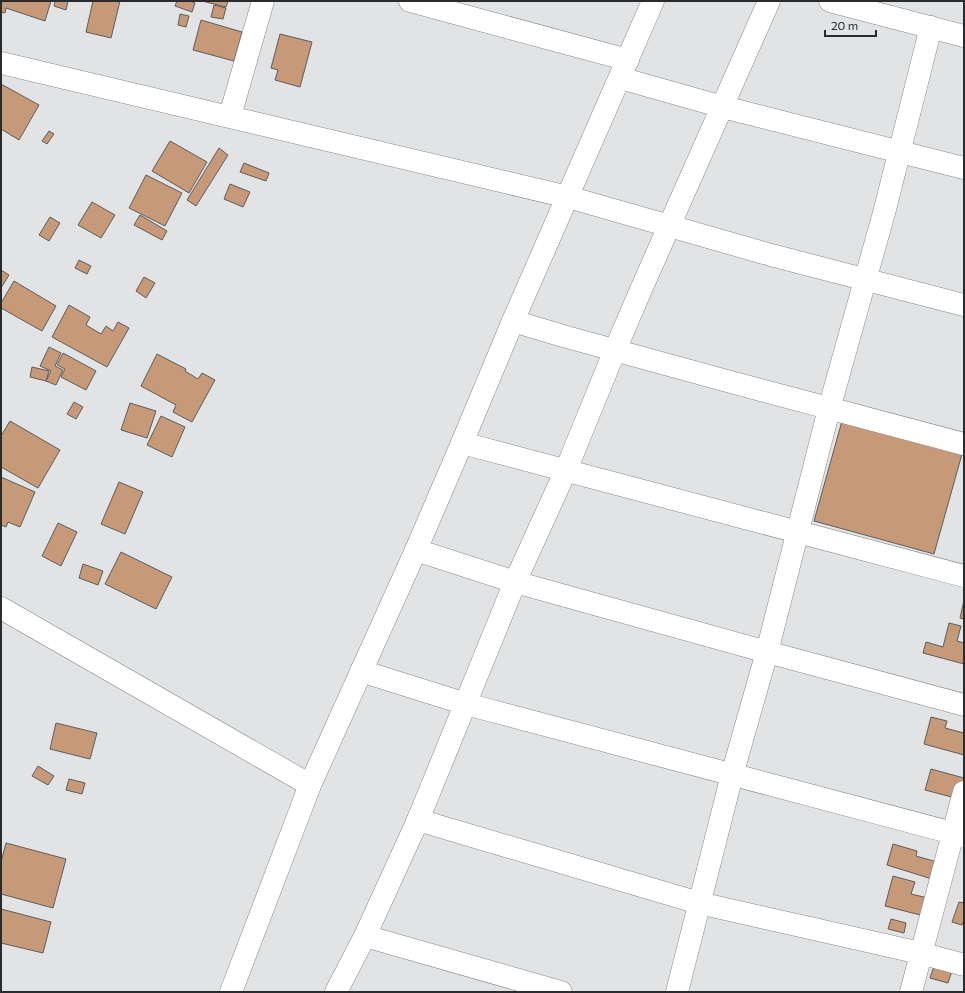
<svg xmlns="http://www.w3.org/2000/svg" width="965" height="993" viewBox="0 0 965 993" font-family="Commissioner,sans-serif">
<rect width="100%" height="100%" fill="#e1e3e5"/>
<g fill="#c69a79" stroke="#5e5c5b">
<polygon points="1,1 51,1 45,21 6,8 5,13 1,12"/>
<polygon points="55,1 68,1 66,10 54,6"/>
<polygon points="93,1 120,1 111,38 86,32"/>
<polygon points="177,1 190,1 195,3 192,12 175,6"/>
<polygon points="202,1 228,1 226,7"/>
<polygon points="214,5 226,8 223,19 211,17"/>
<polygon points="180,14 189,16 186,27 178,25"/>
<polygon points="201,20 242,32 234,61 193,50"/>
<polygon points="280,34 312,42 300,87 275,80 278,70 271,68"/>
<polygon points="1,84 39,105 19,140 1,129"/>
<polygon points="49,131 54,134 47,144 42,141"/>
<polygon points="170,141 207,162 189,193 152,171"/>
<polygon points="219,148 228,155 196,206 187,200"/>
<polygon points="244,163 269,173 266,181 240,172"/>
<polygon points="146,175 182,193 165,226 129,208"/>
<polygon points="230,184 250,192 243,207 224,199"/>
<polygon points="92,202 115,215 101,238 78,225"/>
<polygon points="140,215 167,231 162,240 134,225"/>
<polygon points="50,217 60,223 49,241 39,235"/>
<polygon points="79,260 91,266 87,274 75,268"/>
<polygon points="1,270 9,275 1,288"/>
<polygon points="144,277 155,283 146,298 136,291"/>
<polygon points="14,281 56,306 42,331 1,308 1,303"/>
<polygon points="69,305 90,317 86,325 101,334 106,326 113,331 118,322 129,328 107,367 52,337"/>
<polygon points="49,347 61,353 55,366 63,370 56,385 46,381 51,371 40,366"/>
<polygon points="63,353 96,371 86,390 61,377 65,369 57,365"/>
<polygon points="157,354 186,369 185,371 198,379 202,373 215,380 192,422 173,412 176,405 141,386"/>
<polygon points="32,367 49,371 46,381 30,377"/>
<polygon points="74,402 83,407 76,419 67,414"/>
<polygon points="130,403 156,411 147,438 121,430"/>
<polygon points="161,416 185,427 172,457 147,445"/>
<polygon points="10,421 60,450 38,488 1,467 1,436"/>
<polygon points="842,421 962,454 934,554 814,521"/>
<polygon points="1,477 35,492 20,527 8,522 6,527 1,525"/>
<polygon points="119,482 143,492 125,534 101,524"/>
<polygon points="58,523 77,532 61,566 42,556"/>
<polygon points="121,552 172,577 156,609 105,584"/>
<polygon points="83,564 103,571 98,585 79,578"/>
<polygon points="964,600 964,619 960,618"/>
<polygon points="949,623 961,626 957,641 964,643 964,664 923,653 926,642 943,647"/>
<polygon points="931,717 947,721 945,728 964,733 964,731 964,755 924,744"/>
<polygon points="56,723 97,733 90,759 50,749"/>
<polygon points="38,766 54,776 48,785 32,776"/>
<polygon points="931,769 964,778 959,799 925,790"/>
<polygon points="69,779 85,783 82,794 66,790"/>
<polygon points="6,843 66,859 53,908 1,894 1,862"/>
<polygon points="893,844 917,851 916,856 937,862 932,879 887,865"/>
<polygon points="893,876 915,882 911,894 932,899 928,917 885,906"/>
<polygon points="959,902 964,903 964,920 962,925 952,922"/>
<polygon points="1,909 51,922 43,953 1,943"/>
<polygon points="891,919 906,923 904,933 888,929"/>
<polygon points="935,963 953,968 948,983 930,978"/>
</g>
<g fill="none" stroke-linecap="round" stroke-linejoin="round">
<defs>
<g id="minor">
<polyline points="410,1 628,60"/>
<polyline points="830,1 964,36"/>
<polyline points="1,63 568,197 771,255 964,305"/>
<polyline points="620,78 723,107 964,168"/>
<polyline points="230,116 263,1"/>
<polyline points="513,321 563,336 727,381 964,444"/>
<polyline points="462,443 964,576"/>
<polyline points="416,550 515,582 767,652 964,705"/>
<polyline points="1,608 310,785"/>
<polyline points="361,671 466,704 964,836"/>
<polyline points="418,820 699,903 920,953 964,965"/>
<polyline points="365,936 561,992"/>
<polyline points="231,992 310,785 416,550 462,443 513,321 653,1"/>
<polyline points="336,992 365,936 418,820 515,582 566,470 615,350 643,285 769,1"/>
<polyline points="677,992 732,775 767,652 829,409 884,213 931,27"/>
<polyline points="911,992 964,792"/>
</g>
</defs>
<use href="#minor" stroke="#86888a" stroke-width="23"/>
<use href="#minor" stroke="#fff" stroke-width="22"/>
</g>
<rect width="965" height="993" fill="none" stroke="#2a2b2c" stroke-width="4"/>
<path d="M825 30v6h51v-6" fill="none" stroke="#2a2b2c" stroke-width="2"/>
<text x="831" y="30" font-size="12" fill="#2a2b2c" stroke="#e1e3e5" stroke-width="3" paint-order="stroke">20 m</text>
</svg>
